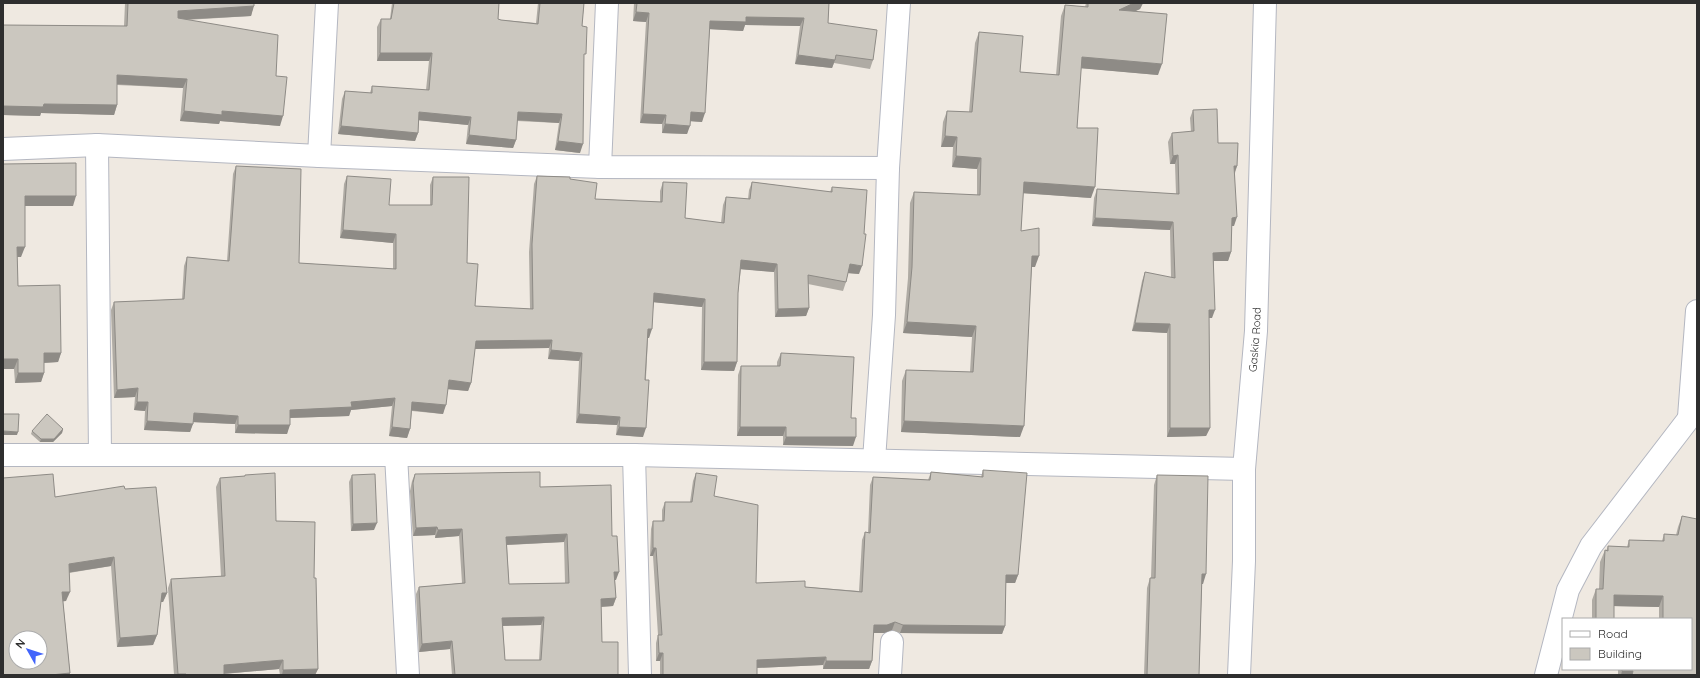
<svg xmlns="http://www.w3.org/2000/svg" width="1700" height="678" viewBox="0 0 1700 678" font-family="Quicksand,sans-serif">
<rect width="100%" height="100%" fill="#efe9e1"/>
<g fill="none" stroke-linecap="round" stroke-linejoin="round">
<defs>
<g id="minor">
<polyline points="97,145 100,455"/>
<polyline points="3,149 97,145 319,156 600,167 888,168"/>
<polyline points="319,156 327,3"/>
<polyline points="600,167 607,3"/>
<polyline points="1689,417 1697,311"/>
<polyline points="3,455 634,455 1244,469"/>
<polyline points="396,455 408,675"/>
<polyline points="634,455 640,675"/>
<polyline points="874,460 884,315 888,168 899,3"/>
<polyline points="890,675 892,642"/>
<polyline points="1546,675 1568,590 1591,546 1697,408"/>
</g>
<g id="secondary">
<path id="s1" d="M1239 675 1244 561V469L1256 331 1265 3"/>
</g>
</defs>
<use href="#minor" stroke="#b4b7c1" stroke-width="24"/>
<use href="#secondary" stroke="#b4b7c1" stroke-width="24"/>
<use href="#minor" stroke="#fff" stroke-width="22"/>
<use href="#secondary" stroke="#fff" stroke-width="22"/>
</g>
<g fill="#afaba4" fill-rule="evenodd">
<polygon points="125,3 254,3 251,16 186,20 276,76 280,126 220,121 219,124 180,121 183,88 117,85 117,105 114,115 41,113 40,116 3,115 3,25 124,26"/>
<polygon points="392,3 499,3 498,19 501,20 536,23 538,3 584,3 582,26 584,59 580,153 555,150 559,123 517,121 516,140 513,148 466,144 468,125 419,120 418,133 415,141 338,134 342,99 345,91 370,93 372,86 426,90 429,61 377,61 377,27 381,19 390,19"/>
<polygon points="634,3 829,3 828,23 873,60 870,69 834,63 832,68 795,64 800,26 745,25 743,31 710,29 702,122 690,121 687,134 662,133 662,124 640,123 646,22 633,21"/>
<polygon points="1086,3 1143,3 1140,9 1135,11 1158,75 1081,68 1077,128 1091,198 1023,193 1021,231 1035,267 1032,267 1020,437 901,432 902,381 906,370 970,372 972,337 903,333 908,278 910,203 914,192 977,195 977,169 952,167 953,147 941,147 943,122 947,111 969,112 975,43 979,32 1020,72 1056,75 1061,16 1065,5 1085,7"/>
<polygon points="1193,110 1218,143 1237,166 1235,173 1234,226 1232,226 1231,252 1228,261 1214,261 1212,318 1209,318 1210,428 1206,436 1167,437 1167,333 1132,331 1142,281 1145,272 1171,278 1170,230 1092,226 1094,198 1097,189 1176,194 1175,164 1170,164 1168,142 1172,133 1191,132 1190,118"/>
<polygon points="3,164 73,206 25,206 21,257 17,257 18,286 61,353 58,362 44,363 44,373 41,382 15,383 14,369 3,369"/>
<polygon points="236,166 299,263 393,269 393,243 340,238 344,184 347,176 389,205 430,205 430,185 433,177 467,263 475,306 530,309 529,252 534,184 537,176 570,179 595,199 660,202 660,191 663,182 685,218 721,223 723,205 726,197 748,199 749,190 752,182 830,192 832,187 859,274 848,273 846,282 843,291 808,284 809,308 806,316 775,317 774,272 741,269 738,293 737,362 734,371 701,370 702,307 654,302 649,338 648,338 643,437 616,435 617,425 576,423 579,361 548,359 549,348 475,349 471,383 468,391 448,389 443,414 412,411 410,429 407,438 389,436 392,406 351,410 349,416 290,418 287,434 235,433 235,424 193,422 190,432 144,430 145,411 134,410 135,397 114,398 111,310 114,302 182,299 184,266 187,257 227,261 233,174"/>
<polygon points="781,353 851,418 853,446 783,445 783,436 737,436 738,375 741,366 777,366 777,362"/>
<polygon points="63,429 62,433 53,442 40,442 31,434 32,431"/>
<polygon points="983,470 1018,575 1015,583 1006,583 1005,626 1002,634 900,633 892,630 884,633 873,633 872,661 869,669 823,669 823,665 757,668 757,675 660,675 660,661 656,661 656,643 658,635 653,556 650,556 651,529 653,521 662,521 662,510 665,502 690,502 693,481 696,473 714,496 756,583 859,591 862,540 865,532 868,533 870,485 873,477 928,480 931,472 981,477"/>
<path d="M415 474 540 487 612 536 616 580H615L616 598 613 606 601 607 602 642 618 675H452L450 649 419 652 416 594 419 587 462 583 459 536 435 538V535L413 536 410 491 412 481ZM564 542 565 583 509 584 507 545ZM541 625 539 660H505L503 626Z"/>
<polygon points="245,475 314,578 318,669 315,675 280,675 279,669 224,674 224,675 174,675 168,588 171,579 221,576 216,487 220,478 245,476"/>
<polygon points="352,475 374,530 351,531 349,482"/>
<polygon points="1157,475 1203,584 1202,584 1199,675 1144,675 1147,588 1150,578 1151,578 1154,485"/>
<polygon points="125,489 167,593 163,602 161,602 157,635 153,645 117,647 111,566 69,573 66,601 63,601 70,673 69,675 3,675 55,497"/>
<polygon points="1682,516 1697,675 1618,675 1618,669 1691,669 1691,619 1659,619 1659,607 1614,606 1614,619 1592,619 1592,600 1596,589 1599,589 1600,562 1605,550 1606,551 1608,546 1627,547 1629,540 1662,541 1664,534 1676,535 1678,527"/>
</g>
<g fill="#8e8b86">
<polygon points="1134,3 1143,3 1140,9 1115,21 1119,10"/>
<polygon points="254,6 251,16 175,20 178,11"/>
<polygon points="636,12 649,13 646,22 633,21"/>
<polygon points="746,17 804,18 800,26 745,25 743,31 707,29 710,21"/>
<polygon points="380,53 432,53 429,61 377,61"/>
<polygon points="798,55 835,60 832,68 795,64"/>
<polygon points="1082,57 1162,64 1158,75 1078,68"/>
<polygon points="117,75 187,79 183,88 114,84"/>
<polygon points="44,104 117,105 114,115 41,113 40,116 3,115 3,106"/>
<polygon points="184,111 222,111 283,116 280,126 220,121 219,124 180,121"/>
<polygon points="419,112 471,117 468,125 416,120"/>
<polygon points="518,112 562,114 559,123 515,120"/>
<polygon points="691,112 705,113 702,122 688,121"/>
<polygon points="643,114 666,115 662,124 640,123"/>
<polygon points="665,124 690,126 687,134 662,133"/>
<polygon points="341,126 418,133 415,141 338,134"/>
<polygon points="469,135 516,140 513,148 466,144"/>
<polygon points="945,136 957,137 953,147 941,147"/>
<polygon points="558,141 583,144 580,153 555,150"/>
<polygon points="1178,155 1175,164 1170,164 1173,156"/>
<polygon points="956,156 981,158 977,169 952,167"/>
<polygon points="1234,166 1237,166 1234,174"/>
<polygon points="1024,182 1095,187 1091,198 1020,193"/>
<polygon points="25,196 76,196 73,206 21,206"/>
<polygon points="1237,217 1234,226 1229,226 1232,218"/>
<polygon points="1095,218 1173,222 1170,230 1092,226"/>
<polygon points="343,230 396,234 393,243 340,238"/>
<polygon points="17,247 25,247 21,257 13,257"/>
<polygon points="1231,252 1228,261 1210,261 1213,253"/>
<polygon points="1032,256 1039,256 1035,267 1028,267"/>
<polygon points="741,260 777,264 774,272 738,269"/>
<polygon points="850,264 862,266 859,274 847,273"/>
<polygon points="654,293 705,299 702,307 651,302"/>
<polygon points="809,308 806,316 775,317 778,309"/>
<polygon points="1209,310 1215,310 1212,318 1206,318"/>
<polygon points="907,322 976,326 972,337 903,333"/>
<polygon points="1135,323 1170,324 1167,333 1132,331"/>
<polygon points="648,329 652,329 649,338 645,338"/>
<polygon points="552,340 549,348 473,349 476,341"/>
<polygon points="551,350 582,353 579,361 548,359"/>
<polygon points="44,353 61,353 58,362 41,363"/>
<polygon points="3,359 18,359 14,369 3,369"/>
<polygon points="704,362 737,362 734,371 701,370"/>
<polygon points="18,373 44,373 41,382 15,383"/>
<polygon points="449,380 471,383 468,391 446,389"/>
<polygon points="138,388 135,397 114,398 117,390"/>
<polygon points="395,398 392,406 351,410 349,416 287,418 290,410 351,402"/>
<polygon points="137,402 148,402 145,411 134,410"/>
<polygon points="412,402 446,405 443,414 409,410"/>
<polygon points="194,413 238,416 235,424 191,422"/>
<polygon points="579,414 620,417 617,425 576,423"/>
<polygon points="147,421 193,424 190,432 144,430"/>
<polygon points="904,421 1024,426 1020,437 901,432"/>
<polygon points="238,425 290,425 287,434 235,433"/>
<polygon points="392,427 410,429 407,438 389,436"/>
<polygon points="619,427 646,428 643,437 616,435"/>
<polygon points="740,427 786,427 783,436 737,436"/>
<polygon points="1170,428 1210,428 1206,436 1167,437"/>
<polygon points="63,429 62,433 53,442 40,442 41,439"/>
<polygon points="3,431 18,432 17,435 3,435"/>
<polygon points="786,437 856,437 853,446 783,445"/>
<polygon points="377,523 374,530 351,531 353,524"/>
<polygon points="437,527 435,535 413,536 416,528"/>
<polygon points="462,529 459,536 435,538 438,530"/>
<polygon points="567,534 564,542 503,545 506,537"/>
<polygon points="653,548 656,548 653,556 650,556"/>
<polygon points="114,557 111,566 66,573 69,564"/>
<polygon points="614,572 619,572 616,580 611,580"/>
<polygon points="1202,574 1206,574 1203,584 1199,584"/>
<polygon points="1006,575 1018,575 1015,583 1003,583"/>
<polygon points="62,592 70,592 66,601 59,602"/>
<polygon points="162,593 167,593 163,602 159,602"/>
<polygon points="1614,595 1663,596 1659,607 1610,606"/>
<polygon points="616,598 613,606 598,607 601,599"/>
<polygon points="544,617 541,625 499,626 502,618"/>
<polygon points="895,622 892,630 884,633 871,633 874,625"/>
<polygon points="903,625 1005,626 1002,634 900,633"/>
<polygon points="157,635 153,645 117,647 120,638"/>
<polygon points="452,641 450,649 419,652 422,644"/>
<polygon points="659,653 663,653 660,661 656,661"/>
<polygon points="826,657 823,665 754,668 757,660"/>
<polygon points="283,660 279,669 221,674 224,665"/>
<polygon points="826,661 872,661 869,669 823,669"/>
<polygon points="318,669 315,675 282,675 283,670"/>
<polygon points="1622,671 1633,671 1632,675 1621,675"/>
<polygon points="70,673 69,675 51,675"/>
</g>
<g fill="#cbc7bf" stroke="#8e8b86" fill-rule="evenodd">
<polygon points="128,3 254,3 254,6 178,11 178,18 278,35 276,76 287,77 283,116 222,111 222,115 184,111 187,79 117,75 117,105 44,104 43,107 3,106 3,25 127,26"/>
<polygon points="394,3 499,3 498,19 501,20 538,24 540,3 584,3 582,26 587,27 586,54 584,54 583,144 558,141 562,114 518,112 516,140 469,135 471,117 419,112 418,133 341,126 345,91 372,93 372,86 429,90 432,53 380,53 381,19 391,19"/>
<polygon points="637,3 829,3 828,23 877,30 873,60 836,55 835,60 798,55 804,18 746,17 746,22 710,21 705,113 691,112 690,126 665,124 666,115 643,114 649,13 636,12"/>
<polygon points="1088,3 1134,3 1119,10 1167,14 1162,64 1082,57 1077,128 1098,128 1095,187 1024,182 1021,231 1039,228 1039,256 1032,256 1024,426 904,421 906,370 973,372 976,326 907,322 912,267 914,192 980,195 981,158 956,156 957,137 945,136 947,111 972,112 979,32 1023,36 1020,72 1059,75 1065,5 1088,7"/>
<polygon points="1217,109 1218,143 1238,143 1237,166 1234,166 1237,217 1232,218 1231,252 1213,253 1215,310 1209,310 1210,428 1170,428 1170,324 1135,323 1145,272 1175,278 1173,222 1095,218 1097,189 1179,194 1178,155 1173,156 1172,133 1194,131 1193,110"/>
<polygon points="76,163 76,196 25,196 25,247 17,247 18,286 60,285 61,353 44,353 44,373 18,373 18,359 3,359 3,164"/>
<polygon points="236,166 301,169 299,263 396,269 396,234 343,230 347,176 391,179 389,205 432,205 433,177 469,177 467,263 478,264 475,306 533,309 532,244 537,176 570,177 570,179 597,183 595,199 662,202 663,182 687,183 685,218 724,223 726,197 750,199 752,182 832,192 832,187 867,190 864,234 866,234 862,266 850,264 846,282 808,275 809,308 778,309 777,264 741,260 738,293 737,362 704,362 705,299 654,293 652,329 648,329 645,380 649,380 646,428 619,427 620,417 579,414 582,353 551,350 552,340 476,341 471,383 449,380 446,405 412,402 410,429 392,427 395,398 351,402 352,407 290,410 290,425 238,425 238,416 194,413 193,424 147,421 148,402 137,402 138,388 117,390 114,302 184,299 187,257 229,261"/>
<polygon points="781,353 854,357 851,418 856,418 856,437 786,437 786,427 740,427 741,366 780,366"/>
<polygon points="3,414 19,414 18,432 3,431"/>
<polygon points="47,414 63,429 54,439 41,439 32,431"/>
<polygon points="983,470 1027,473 1018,575 1006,575 1005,626 903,625 895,622 887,625 874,625 872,661 826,661 826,657 757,660 757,675 663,675 663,653 659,653 658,635 662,635 656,548 653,548 653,521 664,521 665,502 692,502 696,473 717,476 714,496 758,505 756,583 805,581 805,587 862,592 865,532 870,533 873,477 930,480 931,472 983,477"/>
<path d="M540 472V487L611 485 612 536H617L619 572H614L616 598 601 599 602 642H618V675H455L452 641 422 644 419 587 465 583 462 529 438 530 437 527 416 528 413 483 415 474ZM567 534 569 583 509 584 506 537ZM544 617 541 660H505L502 618Z"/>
<polygon points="275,473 276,521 315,522 314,578 316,578 318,669 283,670 283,660 224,665 224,675 187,675 186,674 178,674 171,579 225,576 220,478 245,476 245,475"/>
<path d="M53 474 55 497 124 486 125 489 156 487 167 593H162L157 635 120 638 114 557 69 564 70 592H62L70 673 51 675H3V478ZM16 638H40V662H16Z"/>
<polygon points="375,474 377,523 353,524 352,475"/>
<polygon points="1157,475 1208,476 1206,574 1202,574 1199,675 1147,675 1150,578 1155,578"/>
<polygon points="1682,516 1697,519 1697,675 1632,675 1633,671 1622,671 1622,669 1691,669 1691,619 1663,619 1663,596 1614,595 1614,619 1596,619 1596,589 1603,589 1605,550 1608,551 1608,546 1629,547 1629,540 1664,541 1664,534 1678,535"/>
</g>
<g text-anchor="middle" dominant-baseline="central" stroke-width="3" stroke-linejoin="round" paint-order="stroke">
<g font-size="11" fill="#2e2e2e" stroke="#fff">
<text stroke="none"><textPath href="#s1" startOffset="336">Gaskia Road</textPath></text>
</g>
</g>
<rect width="1700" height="678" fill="none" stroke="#2e2e2e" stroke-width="8"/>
<rect x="1562" y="618" width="130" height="52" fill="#ffffff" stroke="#ababab"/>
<rect x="1570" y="631" width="20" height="6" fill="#ffffff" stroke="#ababab"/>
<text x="1598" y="638" font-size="12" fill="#2e2e2e">Road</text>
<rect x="1570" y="648" width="20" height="12" fill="#cbc7bf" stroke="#ababab"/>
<text x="1598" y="658" font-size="12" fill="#2e2e2e">Building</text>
<g transform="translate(28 650) rotate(309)"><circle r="19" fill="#ffffff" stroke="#ababab"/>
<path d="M0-3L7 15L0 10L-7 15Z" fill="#4264fb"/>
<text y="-6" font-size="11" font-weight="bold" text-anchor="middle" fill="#2e2e2e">N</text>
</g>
</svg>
